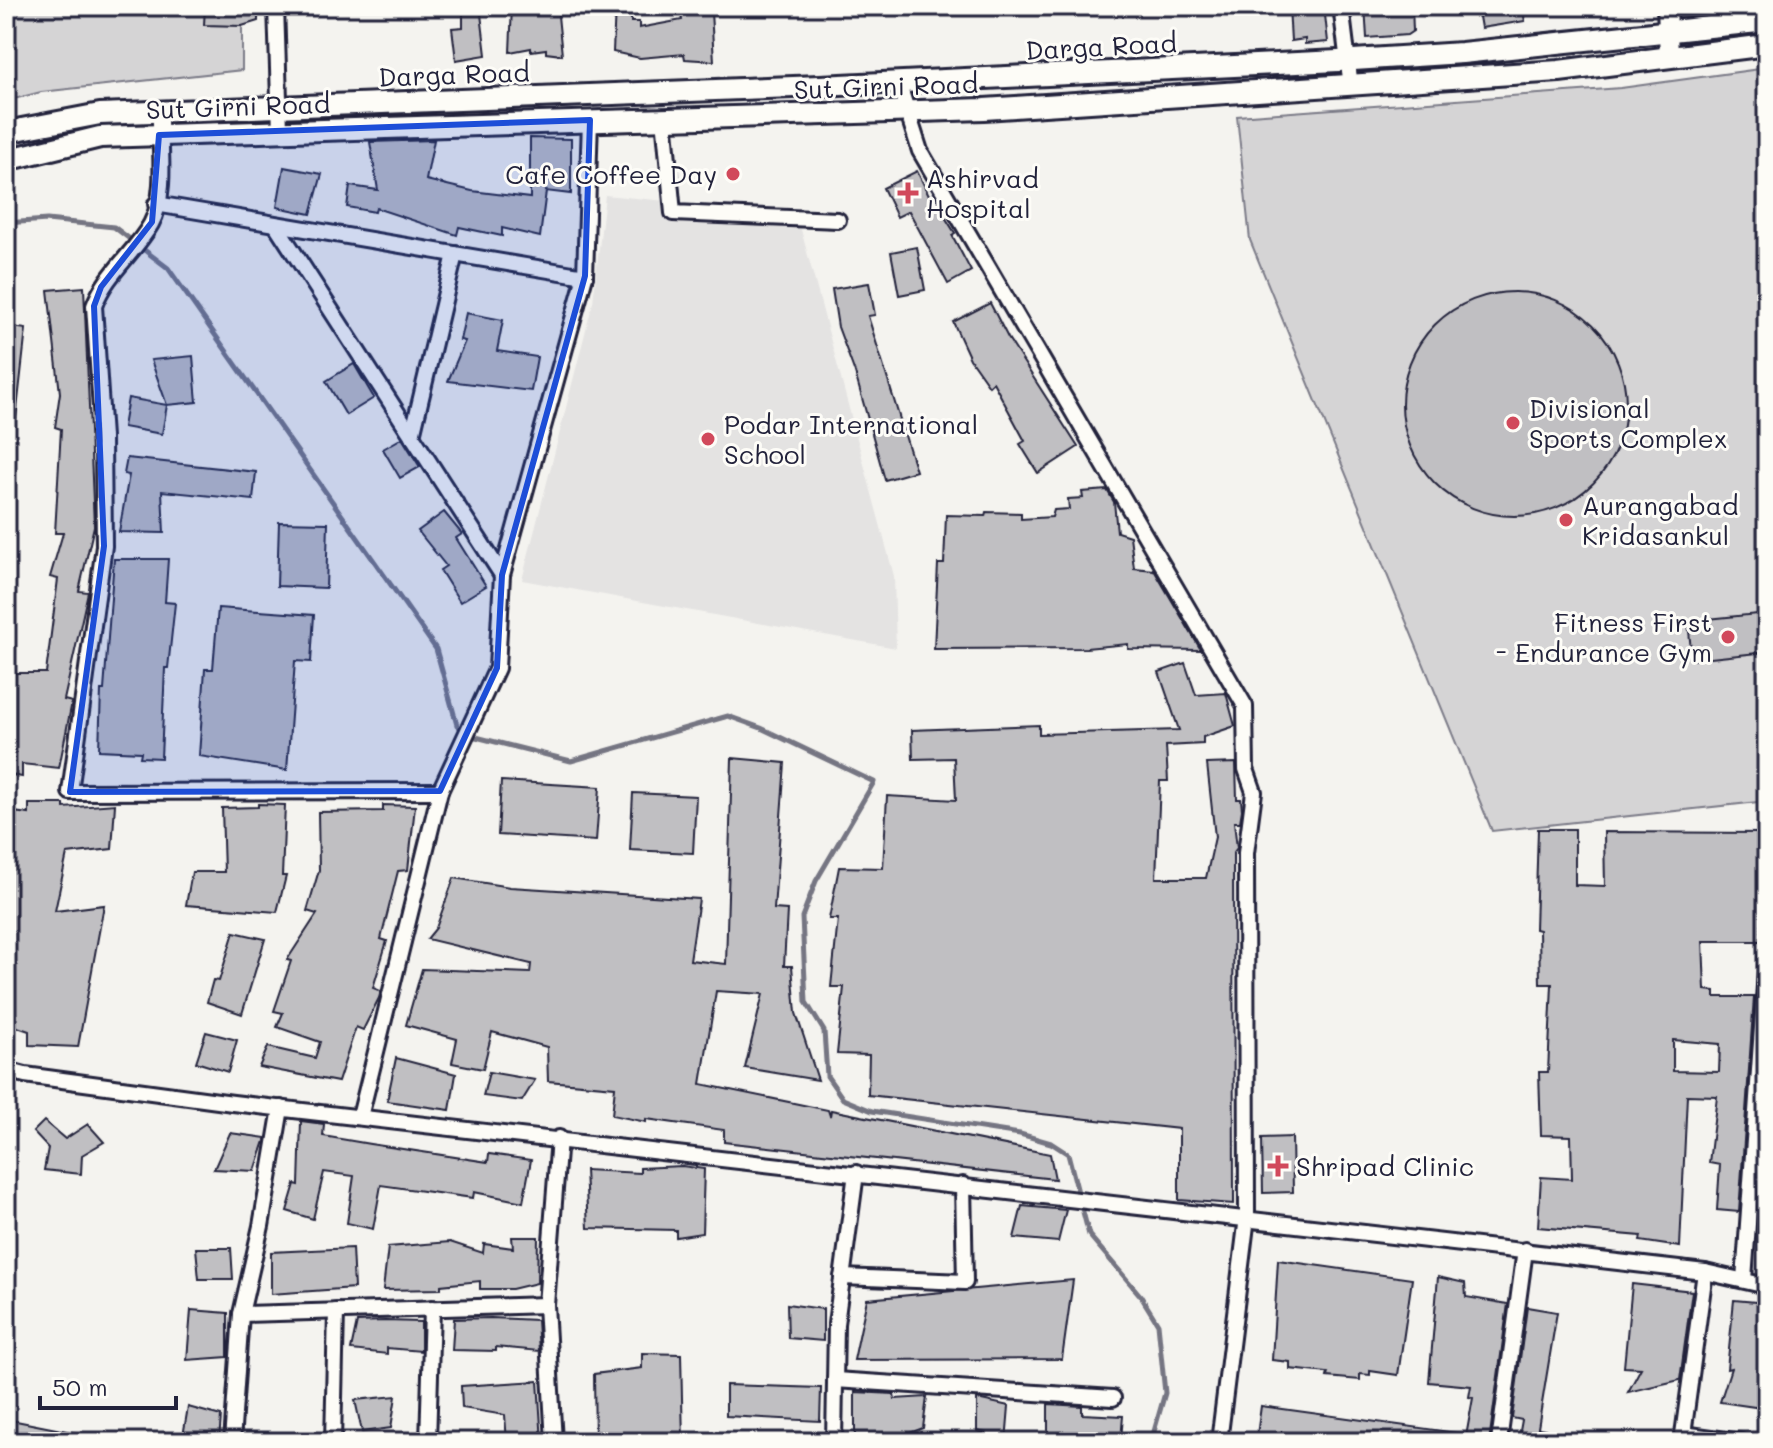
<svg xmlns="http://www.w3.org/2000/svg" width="1773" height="1448" viewBox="0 0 1773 1448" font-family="Mali,sans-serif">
<rect width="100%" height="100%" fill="#f4f3ef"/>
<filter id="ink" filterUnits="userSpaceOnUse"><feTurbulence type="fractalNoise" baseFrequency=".0125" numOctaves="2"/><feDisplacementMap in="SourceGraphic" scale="16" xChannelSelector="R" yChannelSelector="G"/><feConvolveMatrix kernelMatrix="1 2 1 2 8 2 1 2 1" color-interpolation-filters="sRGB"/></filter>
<g filter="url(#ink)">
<polygon fill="#e4e3e2" points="605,195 696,204 800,226 894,576 896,648 522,580 593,302"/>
<g fill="#d5d4d5" stroke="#7c7b88" stroke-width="2">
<polygon points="6,6 242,6 242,70 41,92 6,101"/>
<polygon points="1767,68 1767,801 1492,831 1250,240 1237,116 1621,88"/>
</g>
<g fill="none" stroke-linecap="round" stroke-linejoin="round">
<polyline stroke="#757582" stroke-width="5" points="6,223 47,220 114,227 168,268 436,649 457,725 468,735 571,761 728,716 761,728 874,782 816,881 802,917 806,1002 824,1031 827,1076 843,1099 872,1111 1020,1134 1051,1143 1068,1154 1089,1235 1140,1295 1158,1324 1165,1393 1151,1442"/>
</g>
<g fill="#c0bfc2" stroke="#22223b" stroke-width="2" fill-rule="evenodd">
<polygon points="205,6 258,8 258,21 242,26 204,25"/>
<polygon points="463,6 480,6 486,55 456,60 452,28 463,27"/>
<polygon points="512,6 557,6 562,55 546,53 546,49 531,51 531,48 510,52"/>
<polygon points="615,6 631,6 631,22 639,22 639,28 682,20 681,15 711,12 714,61 685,59 684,54 640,58 613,52"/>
<polygon points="1289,6 1324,6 1328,42 1305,44 1305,39 1291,41"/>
<polygon points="1365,6 1412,6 1413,31 1407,35 1367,38"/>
<polygon points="1482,6 1522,6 1525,21 1481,28 1478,11 1482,10"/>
<polygon points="530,138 571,139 571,194 546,191 540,237 502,228 502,236 459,227 457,235 376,208 375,212 347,207 350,186 378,190 370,142 434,140 426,180 472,191 530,198"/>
<polygon points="284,167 322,174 311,214 277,207"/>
<polygon points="917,171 935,207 938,206 955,233 952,235 971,271 948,284 909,211 897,217 883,188"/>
<polygon points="917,247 925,290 899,295 891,252"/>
<polygon points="869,283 875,315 868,316 916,471 885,480 855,373 838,327 832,289"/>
<polygon points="84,287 94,526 79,591 88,592 64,700 72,702 59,768 22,764 22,777 6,774 6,673 46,673 58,579 50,577 63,533 55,533 61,429 55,427 60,393 48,290"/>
<circle cx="1514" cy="404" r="112"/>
<polygon points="990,303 1008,338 1078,447 1038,473 1020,444 1025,441 993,382 989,386 970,359 953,322"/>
<polygon points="466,313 503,320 497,351 537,357 531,391 448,381 465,341 460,340"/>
<polygon points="6,326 26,329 16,419 6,419"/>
<polygon points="193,356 197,402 167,405 151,360"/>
<polygon points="354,364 374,398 346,415 326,381"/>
<polygon points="128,398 167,405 162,434 123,427"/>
<polygon points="402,438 420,467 400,478 383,449"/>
<polygon points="127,458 256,472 253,500 162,491 164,533 119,532 129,475 124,474"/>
<polygon points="1107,490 1114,502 1117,532 1130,536 1134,568 1154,570 1201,650 1128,649 1128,644 1086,648 934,649 938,564 944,564 946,515 985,516 986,512 1021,513 1021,519 1052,517 1054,510 1069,509 1068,499 1083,498 1082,492"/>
<polygon points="444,512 462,534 456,538 486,586 460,602 440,570 446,566 418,531"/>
<polygon points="279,522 328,523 326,588 277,586"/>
<polygon points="114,559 168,559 165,602 175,603 168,668 165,668 161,758 140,757 141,752 99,750 101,690 104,690"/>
<polygon points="218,608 314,615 311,662 295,661 287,770 199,756 205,669 213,669"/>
<polygon points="1767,613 1767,652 1692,660 1688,621"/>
<polygon points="1185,663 1196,695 1226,693 1235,726 1203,737 1203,744 1166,746 1168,781 1160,781 1156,878 1206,878 1215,837 1207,764 1236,763 1237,799 1241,799 1242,810 1240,822 1234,822 1237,848 1233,853 1234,1204 1179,1200 1179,1129 868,1095 869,1055 837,1054 844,987 831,987 838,919 829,919 839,867 883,868 887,796 956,800 954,758 913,759 912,730 1039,725 1039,734 1179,730 1159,672"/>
<polygon points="732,758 785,763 774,909 787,910 784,966 792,966 796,1013 818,1080 745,1068 763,994 716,991 701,1084 828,1110 830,1116 831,1110 1050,1154 1055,1179 724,1142 724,1130 646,1119 646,1122 612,1115 615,1087 548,1081 547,1047 492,1032 483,1069 452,1063 457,1039 406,1025 422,969 530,973 531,964 427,939 436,928 454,878 510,887 699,899 690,960 726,964"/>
<polygon points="501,781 600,787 596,841 498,835"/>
<polygon points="633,793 696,796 693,853 630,850"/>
<polygon points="29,804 64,804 64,808 115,804 112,849 67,854 55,911 104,905 78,1047 29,1045 29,1031 6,1023 6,811 29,814"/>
<polygon points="258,804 285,805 282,876 286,876 277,912 186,905 192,872 224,872 222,808 258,807"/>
<polygon points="383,805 415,806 408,870 398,871 381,939 387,941 373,988 381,991 379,998 363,1030 356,1027 338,1082 259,1067 268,1047 315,1058 320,1042 277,1027 283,1013 274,1011 291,961 287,960 317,914 307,911 319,870 318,812 383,811"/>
<path d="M1538 829H1575V885L1605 886 1604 832 1764 833 1761 941H1703L1705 990 1715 991V997H1754L1739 1212 1717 1210 1720 1165 1709 1163 1717 1096 1687 1095 1680 1247 1640 1241 1641 1236 1538 1227 1541 1177 1572 1179 1571 1136 1541 1135 1539 1072H1548L1552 984H1540L1539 930 1535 929ZM1673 1040 1720 1044 1719 1072 1673 1071Z"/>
<polygon points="234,932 265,939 242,1014 207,1002 213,980 219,981"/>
<polygon points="206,1032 237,1040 228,1072 196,1062"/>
<polygon points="396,1058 456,1074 450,1110 387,1101"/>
<polygon points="489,1072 535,1080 522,1101 483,1096"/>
<polygon points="44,1121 65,1139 88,1124 104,1142 82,1155 81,1174 44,1170 48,1148 33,1132"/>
<polygon points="301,1121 324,1124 323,1136 370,1144 488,1162 489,1154 531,1160 523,1202 474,1192 473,1198 381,1185 373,1229 347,1223 354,1176 324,1172 313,1219 287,1211 295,1184 299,1185"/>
<polygon points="230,1133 266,1138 255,1171 214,1169"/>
<polygon points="1292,1137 1293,1192 1263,1193 1262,1138"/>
<polygon points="682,1166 704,1169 702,1233 676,1237 676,1230 588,1228 585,1170 640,1173 640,1168"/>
<polygon points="1022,1206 1066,1210 1058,1242 1014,1238"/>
<polygon points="512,1237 538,1237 537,1283 512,1289 480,1289 480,1281 441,1285 441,1289 383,1290 388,1247 450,1242 483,1253 484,1244 513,1248"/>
<polygon points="196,1248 231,1248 233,1279 199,1279"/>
<polygon points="352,1248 354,1288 271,1294 271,1252"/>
<polygon points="1278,1260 1412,1279 1398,1375 1370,1371 1370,1375 1360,1374 1360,1380 1327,1377 1328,1373 1290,1369 1290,1362 1272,1360"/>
<polygon points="1438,1277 1465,1283 1466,1297 1508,1304 1489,1442 1465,1442 1473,1398 1469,1397 1471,1386 1429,1382"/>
<polygon points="1073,1280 1062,1359 854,1360 867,1299"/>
<polygon points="1632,1284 1692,1291 1680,1380 1628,1392 1641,1368 1624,1367"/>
<polygon points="1734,1300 1767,1303 1762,1408 1720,1402 1731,1368 1727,1369"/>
<polygon points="787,1304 823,1309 823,1341 788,1338"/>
<polygon points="1527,1307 1557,1312 1538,1428 1545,1429 1542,1442 1518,1442 1522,1420 1512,1418"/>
<polygon points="191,1310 228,1313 228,1357 187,1360"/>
<polygon points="491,1318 537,1320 539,1351 496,1347 496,1351 452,1350 454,1319"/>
<polygon points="385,1321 421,1322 421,1351 387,1348 387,1354 351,1350 357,1322"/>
<polygon points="642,1353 681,1354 683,1442 595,1442 594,1374 642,1368"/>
<polygon points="538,1381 542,1442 507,1442 505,1415 462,1408 461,1386"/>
<polygon points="726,1385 821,1388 820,1421 726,1416"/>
<polygon points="855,1392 894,1394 895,1399 927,1397 923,1428 897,1438 855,1436"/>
<polygon points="396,1396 391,1428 362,1432 355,1400"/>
<polygon points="977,1399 1009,1406 1006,1442 986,1442 986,1433 977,1431"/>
<polygon points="1048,1404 1082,1406 1082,1414 1123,1416 1121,1440 1081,1436 1081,1442 1048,1441"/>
<polygon points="1261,1406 1457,1433 1456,1442 1361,1442 1281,1432 1280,1442 1256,1442"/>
<polygon points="188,1407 221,1416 219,1442 182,1442"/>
<polygon points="6,1419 87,1435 86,1442 6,1442"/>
</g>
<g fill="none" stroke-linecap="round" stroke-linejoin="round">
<defs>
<g id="minor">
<polyline points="276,6 280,131"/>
<polyline points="1341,6 1351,87"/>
<polyline points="898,82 920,151 1245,706 1246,769 1254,792 1246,853 1247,1217 1219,1442"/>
<path d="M160 111C159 145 168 193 151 224 134 254 106 273 94 306L103 437 104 546 70 792 440 791"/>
<polyline points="664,118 673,213 838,220"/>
<polyline points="156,204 585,276"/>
<polyline points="276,225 502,575"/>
<polyline points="412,436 455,254"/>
<polyline points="6,1070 25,1075 233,1103 1705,1272 1767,1286"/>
<polyline points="360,1117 440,791 497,668 502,575 585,276 590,120"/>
<polyline points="842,1277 965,1282 963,1185"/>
<polyline points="1744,1280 1767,958"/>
<polyline points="241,1314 546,1305"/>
<polyline points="835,1380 1113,1398"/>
<polyline points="1683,1434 1741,1442"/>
<polyline points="232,1442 241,1314 261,1226 281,1108"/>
<polyline points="333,1442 336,1311"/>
<polyline points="428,1442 432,1308"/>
<polyline points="554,1442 546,1305 559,1138"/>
<polyline points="834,1442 836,1324 856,1173"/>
<polyline points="1499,1442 1525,1250"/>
<polyline points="1682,1442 1705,1272"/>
</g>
<polyline id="tertiary" points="1667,6 1669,57"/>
<g id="secondary">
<polyline points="6,132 100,114 820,86 1338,61 1462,53 1767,21"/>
<polyline points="6,160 100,137 984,109 1559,71 1767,45"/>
</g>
</defs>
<use href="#minor" stroke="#22223b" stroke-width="20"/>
<use href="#tertiary" stroke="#22223b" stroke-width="24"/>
<use href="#secondary" stroke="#22223b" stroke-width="26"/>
<use href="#minor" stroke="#fdfcf7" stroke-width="14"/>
<use href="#tertiary" stroke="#fdfcf7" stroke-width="18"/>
<use href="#secondary" stroke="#fdfcf7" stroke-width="20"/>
</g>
</g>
<path fill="#1d4ed8" fill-opacity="0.2" stroke="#1d4ed8" stroke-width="6" stroke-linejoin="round" d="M590 120 585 276 502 575 497 668 440 791 70 792 104 546 94 306 101 287 152 222 159 135Z"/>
<g fill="#d1495b" stroke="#fdfcf7" stroke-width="3">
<circle cx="733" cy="174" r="8"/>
<path d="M904 181h8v8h8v8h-8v8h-8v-8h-8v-8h8z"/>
<circle cx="1513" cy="423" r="8"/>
<circle cx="708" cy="439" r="8"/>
<circle cx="1566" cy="520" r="8"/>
<circle cx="1728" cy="637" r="8"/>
<path d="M1274 1154h8v8h8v8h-8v8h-8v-8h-8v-8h8z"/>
</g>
<g text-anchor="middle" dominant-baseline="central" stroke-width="6" stroke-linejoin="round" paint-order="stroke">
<g font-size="26" fill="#22223b" stroke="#fdfcf7">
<text transform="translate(1101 46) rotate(-3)">Darga Road</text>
<text transform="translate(454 74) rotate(-2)">Darga Road</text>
<text transform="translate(886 86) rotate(-2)">Sut Girni Road</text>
<text transform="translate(238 106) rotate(-2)">Sut Girni Road</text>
</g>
<g font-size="26" fill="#22223b" stroke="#fdfcf7" text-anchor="start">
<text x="717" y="174" text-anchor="end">Cafe Coffee Day</text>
<text x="926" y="178">Ashirvad<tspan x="926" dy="30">Hospital</tspan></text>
<text x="1529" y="408">Divisional<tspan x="1529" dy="30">Sports Complex</tspan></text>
<text x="724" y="424">Podar International<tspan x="724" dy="30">School</tspan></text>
<text x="1582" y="505">Aurangabad<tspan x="1582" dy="30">Kridasankul</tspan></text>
<text x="1712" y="622" text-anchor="end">Fitness First<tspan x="1712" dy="30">- Endurance Gym</tspan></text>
<text x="1296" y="1166">Shripad Clinic</text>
</g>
</g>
<rect width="1773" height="1448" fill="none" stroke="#fdfcf7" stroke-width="32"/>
<rect x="16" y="16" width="1741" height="1416" fill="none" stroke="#22223b" stroke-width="3" filter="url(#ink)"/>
<path d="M40 1396v12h136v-12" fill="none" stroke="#22223b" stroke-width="4"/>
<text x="52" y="1396" font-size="24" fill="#22223b" stroke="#fdfcf7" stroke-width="6" paint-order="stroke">50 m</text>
</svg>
